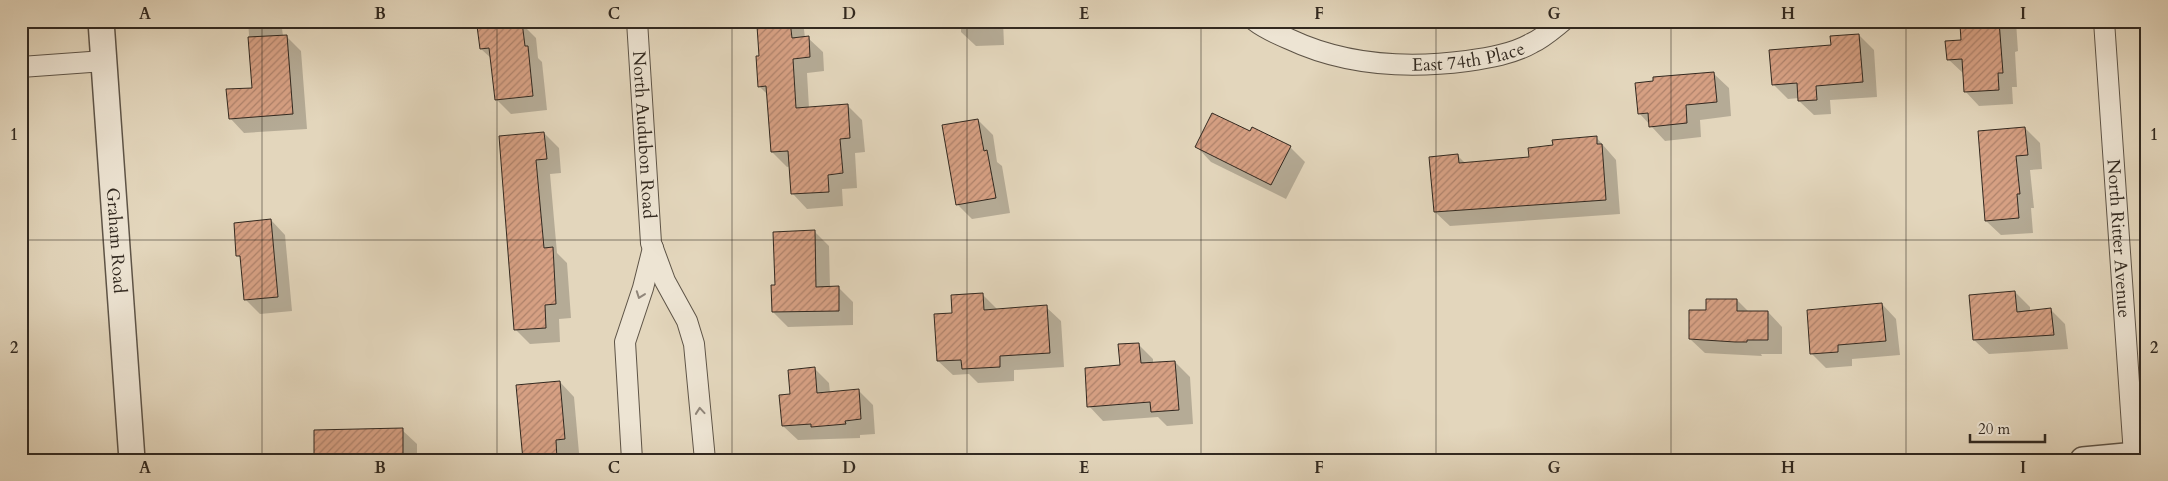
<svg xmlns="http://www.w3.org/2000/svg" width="2168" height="481" viewBox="0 0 2168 481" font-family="Cardo,serif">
<defs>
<pattern id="building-hatch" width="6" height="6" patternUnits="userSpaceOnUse" patternTransform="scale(1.25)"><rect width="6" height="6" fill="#d6a083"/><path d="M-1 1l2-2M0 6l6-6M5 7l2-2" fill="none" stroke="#ae826b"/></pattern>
</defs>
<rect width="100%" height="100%" fill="#e3d6bc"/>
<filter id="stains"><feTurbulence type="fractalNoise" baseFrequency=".004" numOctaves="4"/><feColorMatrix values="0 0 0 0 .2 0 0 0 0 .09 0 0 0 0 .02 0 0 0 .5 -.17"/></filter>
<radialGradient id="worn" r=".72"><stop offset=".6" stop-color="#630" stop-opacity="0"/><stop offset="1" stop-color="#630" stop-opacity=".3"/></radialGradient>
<g fill="#0003">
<polygon points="248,21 281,21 283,36 286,36 301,51 307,129 244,133 230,118 253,89"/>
<polygon points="760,21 803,21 805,38 808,38 823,52 824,71 807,73 809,108 847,105 862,120 865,152 855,153 857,188 842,189 843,206 807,209 793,194 791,166 787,167 772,152 768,95 759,86"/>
<polygon points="961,21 1003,21 1004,45 976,46 961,32"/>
<polygon points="1976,21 2016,22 2018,51 2015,52 2017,87 2012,87 2013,104 1979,106 1965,91 1964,74 1948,59 1976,26"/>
<polygon points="521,23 536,38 538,58 542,62 547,110 511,114 496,99 492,59 481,49"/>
<polygon points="1859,35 1874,50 1877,97 1830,100 1831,114 1814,115 1799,101 1799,98 1788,99 1773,84 1832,46"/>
<polygon points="1714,74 1729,88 1731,116 1700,120 1701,137 1665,141 1639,113"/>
<polygon points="978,120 993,135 997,162 1002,166 1010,213 972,219 957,204"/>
<polygon points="2025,128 2040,143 2042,169 2030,170 2034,208 2031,208 2033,233 2001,235 1986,221"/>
<polygon points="544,133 559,148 561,173 550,174 557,253 567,263 571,318 559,319 560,342 530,344 515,329 501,137"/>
<polygon points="1250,133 1290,147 1305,162 1286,199 1211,162 1197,147"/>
<polygon points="1596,137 1616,160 1620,214 1450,226 1435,212 1458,156 1466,164 1530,159 1554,147"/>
<polygon points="271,220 285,235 292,311 260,314 245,299 242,259 238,255"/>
<polygon points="815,232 829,246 830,287 838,287 853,302 853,325 788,327 773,312 776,286"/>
<polygon points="2015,292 2030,307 2030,312 2051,310 2065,324 2068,349 1989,354 1974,340"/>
<polygon points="982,294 997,309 1046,307 1061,321 1064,367 1014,370 1014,381 978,383 969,374 953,375 938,361 953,314"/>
<polygon points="1737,300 1749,312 1768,312 1782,327 1782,354 1761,354 1762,356 1705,353 1690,339 1707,311"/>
<polygon points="1882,304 1896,319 1900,355 1852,359 1852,366 1826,368 1812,354"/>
<polygon points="1138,344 1153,359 1153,364 1175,362 1190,377 1193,424 1167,426 1158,417 1103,421 1089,406"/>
<polygon points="815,369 829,383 830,393 859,391 873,405 875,434 860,435 860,438 798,440 783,426 792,395"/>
<polygon points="560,382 574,397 579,453 570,454 570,460 524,460"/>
<polygon points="402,430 417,444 417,460 315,460"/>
</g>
<g fill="url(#building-hatch)" stroke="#322920">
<polygon points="760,21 790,21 792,38 809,36 810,57 793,59 796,108 848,104 850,138 840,139 843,173 828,175 829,192 791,194 788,151 771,152 766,86 758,87 756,56 759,56 757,26 760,26"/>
<polygon points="1974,21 1999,21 2003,73 1998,73 1999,90 1964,92 1962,59 1947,60 1945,41 1961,40 1960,25 1975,24"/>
<polygon points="522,22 525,46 528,46 533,96 495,100 489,48 480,49 477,26"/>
<polygon points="1859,34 1863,82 1816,86 1817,100 1798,101 1797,83 1772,85 1769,50 1831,45 1830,36"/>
<polygon points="287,35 293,114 229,119 226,89 252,88 248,37"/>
<polygon points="1714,72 1717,102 1686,105 1687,123 1649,127 1648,113 1638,114 1635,83 1653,81 1653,77"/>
<polygon points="1212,113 1250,131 1252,127 1291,146 1271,185 1195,147"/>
<polygon points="978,119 984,151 987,150 996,198 956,205 942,125"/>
<polygon points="2025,127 2028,155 2016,156 2020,194 2017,194 2019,218 1985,221 1978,131"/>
<polygon points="544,132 547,159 536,160 544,248 553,247 556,304 545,305 546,328 514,330 499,136"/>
<polygon points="1597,136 1597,144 1602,144 1606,200 1434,212 1429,157 1458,154 1459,163 1529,157 1528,148 1553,145 1552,140"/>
<polygon points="271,219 278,297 244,300 240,256 236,256 234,223"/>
<polygon points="815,230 816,287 839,286 839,311 772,312 771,285 775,285 773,232"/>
<polygon points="2015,291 2017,312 2051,308 2054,335 1973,340 1969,295"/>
<polygon points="983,293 984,310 1047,305 1050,353 1000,356 1000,367 962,369 961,360 937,361 934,314 952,313 951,295"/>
<polygon points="1706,299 1737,299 1737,311 1768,311 1768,340 1747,340 1747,342 1735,342 1689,339 1689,310 1706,310"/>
<polygon points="1882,303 1886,341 1838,345 1838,352 1810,354 1807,310"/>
<polygon points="1139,343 1141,363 1175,361 1179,410 1151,412 1150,402 1087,407 1085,368 1120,365 1118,344"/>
<polygon points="815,367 817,393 859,389 861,419 845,421 846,424 811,427 811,424 782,426 779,395 790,394 788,370"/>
<polygon points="560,381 565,439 556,440 557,460 523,460 516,385"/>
<polygon points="403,428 403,460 314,460 314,430"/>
</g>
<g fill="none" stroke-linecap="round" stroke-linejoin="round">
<defs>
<g id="minor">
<path id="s1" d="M637 21 651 243 665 281 687 321 694 344 705 460"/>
<path id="s2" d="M1255 21C1265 29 1277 34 1289 39 1344 65 1406 69 1467 61 1488 58 1513 54 1532 43 1543 38 1553 29 1563 21"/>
<path id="s3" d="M2104 21 2134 455"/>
<polyline points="21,67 104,61"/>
<polyline points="632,460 625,342 643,288 653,248"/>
</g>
<g id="tertiary">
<path id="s4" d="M101 21 132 460"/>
<polyline points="2083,460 2147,454"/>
</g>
</defs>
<use href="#minor" stroke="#5e5447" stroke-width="22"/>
<use href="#tertiary" stroke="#5e5447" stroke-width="28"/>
<use href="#minor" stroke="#ede4d3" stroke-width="20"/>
<use href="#tertiary" stroke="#ede4d3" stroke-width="25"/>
</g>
<defs><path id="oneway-chevron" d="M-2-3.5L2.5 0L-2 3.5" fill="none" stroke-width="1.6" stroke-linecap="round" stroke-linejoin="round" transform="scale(1.25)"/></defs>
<g stroke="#90867a">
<use href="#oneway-chevron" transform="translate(640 295) rotate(110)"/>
<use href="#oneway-chevron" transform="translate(700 411) rotate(-95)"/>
</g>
<path fill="none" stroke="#322920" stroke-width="1" stroke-opacity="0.55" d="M262 21V460M497 21V460M732 21V460M967 21V460M1201 21V460M1436 21V460M1671 21V460M1906 21V460M21 240H2147"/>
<g text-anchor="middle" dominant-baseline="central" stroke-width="4" stroke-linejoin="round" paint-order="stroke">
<g font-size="18" fill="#322920" stroke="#ede4d3">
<text stroke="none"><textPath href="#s2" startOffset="222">East 74th Place</textPath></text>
<text stroke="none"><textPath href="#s1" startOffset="114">North Audubon Road</textPath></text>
<text stroke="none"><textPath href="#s3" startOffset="218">North Ritter Avenue</textPath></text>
<text stroke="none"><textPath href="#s4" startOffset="220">Graham Road</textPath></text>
</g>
</g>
<rect width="2168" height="481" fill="none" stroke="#e3d6bc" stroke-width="55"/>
<path d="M1970 434v8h75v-8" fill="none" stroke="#322920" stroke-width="2.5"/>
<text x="1978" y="434" font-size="15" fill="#322920" stroke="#ede4d3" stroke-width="4" paint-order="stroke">20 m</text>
<rect x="28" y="28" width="2112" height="426" fill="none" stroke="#322920" stroke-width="2"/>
<g font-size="16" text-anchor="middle" font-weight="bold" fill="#322920">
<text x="145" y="19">A</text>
<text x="380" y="19">B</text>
<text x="614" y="19">C</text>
<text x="849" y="19">D</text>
<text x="1084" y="19">E</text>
<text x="1319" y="19">F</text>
<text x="1554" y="19">G</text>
<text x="1788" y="19">H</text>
<text x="2023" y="19">I</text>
<text x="14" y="140">1</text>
<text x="2154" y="140">1</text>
<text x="14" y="353">2</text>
<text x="2154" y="353">2</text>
<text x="145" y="473">A</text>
<text x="380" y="473">B</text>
<text x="614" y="473">C</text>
<text x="849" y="473">D</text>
<text x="1084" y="473">E</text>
<text x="1319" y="473">F</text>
<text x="1554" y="473">G</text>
<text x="1788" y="473">H</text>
<text x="2023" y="473">I</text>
</g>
<rect width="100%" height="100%" filter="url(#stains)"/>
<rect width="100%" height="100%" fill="url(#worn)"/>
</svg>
